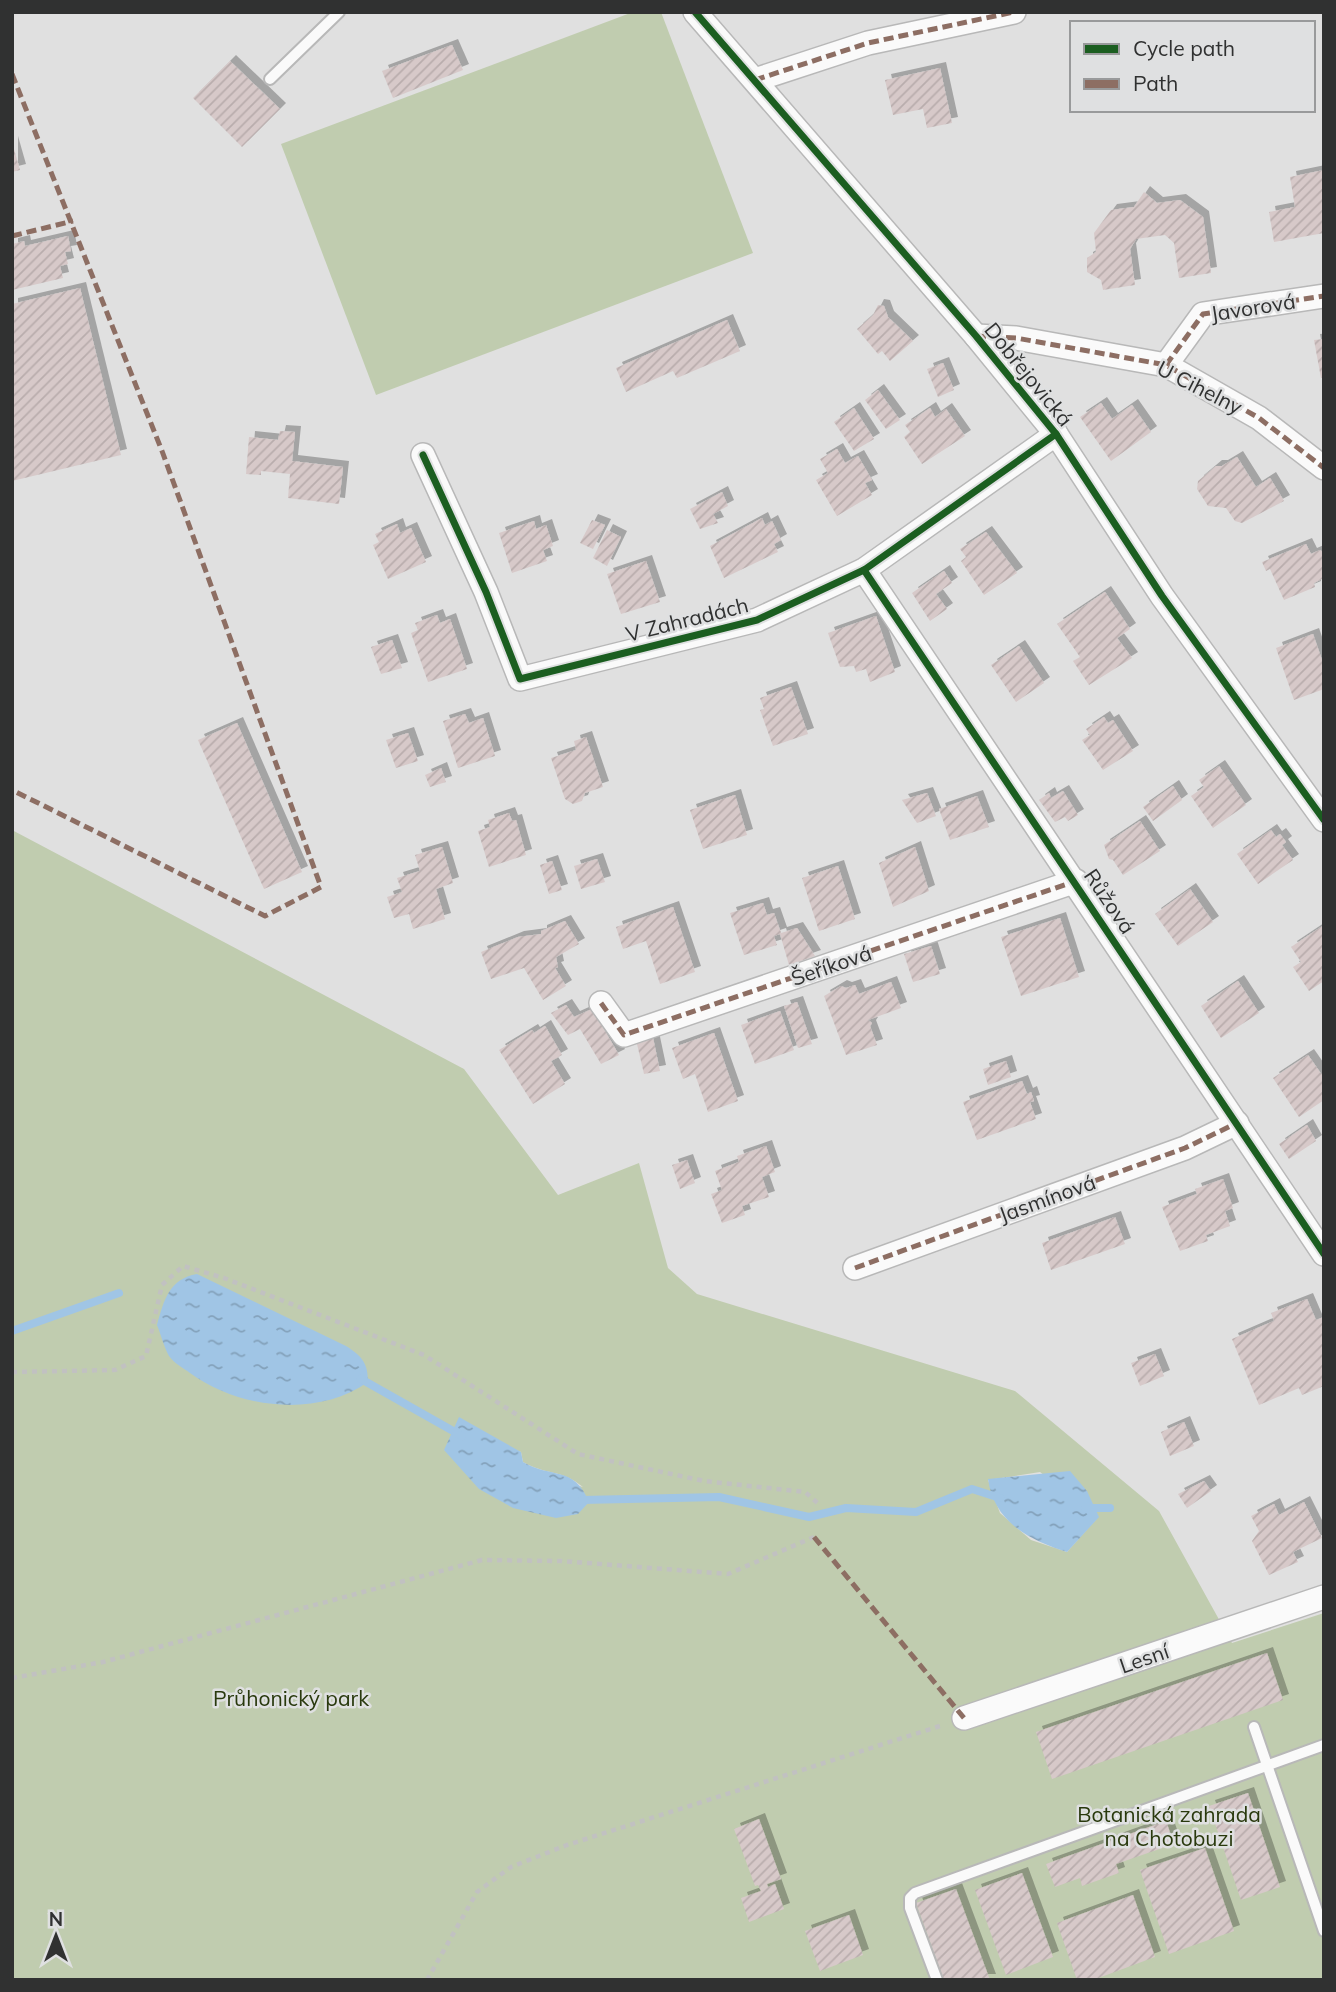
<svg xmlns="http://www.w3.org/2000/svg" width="1336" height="1992" viewBox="0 0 1336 1992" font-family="Mulish,sans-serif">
<defs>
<pattern id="water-ripples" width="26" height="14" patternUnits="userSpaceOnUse" patternTransform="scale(1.75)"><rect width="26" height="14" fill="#a0c5e5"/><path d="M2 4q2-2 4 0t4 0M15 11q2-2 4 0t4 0" fill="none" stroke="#83a1ba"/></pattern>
<pattern id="building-hatch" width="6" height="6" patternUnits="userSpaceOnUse" patternTransform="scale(1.75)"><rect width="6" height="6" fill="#d7c9c9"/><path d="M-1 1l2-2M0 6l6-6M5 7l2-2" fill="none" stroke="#b9adad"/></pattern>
<filter id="shadow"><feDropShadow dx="6" dy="-6" stdDeviation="0" flood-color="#0004"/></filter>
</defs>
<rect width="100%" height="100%" fill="#e0e0e0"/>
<g fill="#c0ccaf" fill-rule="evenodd">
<polygon points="633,12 661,12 753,253 376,395 281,144"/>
<path d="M12 830 464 1069 558 1195 639 1163 668 1268 697 1294 1015 1391 1159 1511 1232 1643 1324 1613V1980H12ZM508 1447 521 1452 523 1462C545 1475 561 1469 583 1487L444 1450ZM1040 1472 1098 1517 1067 1552 1031 1540 1000 1513 988 1480Z"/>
</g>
<g fill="url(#water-ripples)">
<path d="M197 1274 346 1346C362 1356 368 1363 368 1382 317 1418 239 1409 190 1373 183 1368 174 1363 169 1356 164 1347 161 1335 157 1325 164 1300 169 1279 197 1274Z"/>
<path d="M459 1417 521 1452 523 1462C551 1479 574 1465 589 1502L578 1514 556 1518 513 1508 479 1489 444 1450Z"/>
<path d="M1070 1471 1087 1491 1099 1517 1067 1552C1029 1540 994 1522 988 1479Z"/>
</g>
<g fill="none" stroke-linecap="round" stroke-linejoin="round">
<g stroke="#a0c5e5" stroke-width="8">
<polyline points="12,1331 119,1293"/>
<polyline points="361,1379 462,1436"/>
<polyline points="582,1500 719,1497 809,1517 846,1508 916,1512 972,1489 1000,1498"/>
<polyline points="1085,1508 1110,1508"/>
</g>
</g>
<g fill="url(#building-hatch)" filter="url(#shadow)">
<polygon points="452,45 463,70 393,98 382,71"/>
<polygon points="230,61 280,109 242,147 193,98"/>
<polygon points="940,68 952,123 927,128 923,109 893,115 885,80"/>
<polygon points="12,142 20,170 12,172"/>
<polygon points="1324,170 1324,233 1274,242 1269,212 1295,207 1290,177"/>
<polygon points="1144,192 1157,203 1180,200 1203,217 1211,273 1179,278 1174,243 1165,235 1136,239 1130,249 1135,285 1103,290 1101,280 1087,272 1087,258 1096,252 1094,233 1111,210 1134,207"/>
<polygon points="68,236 71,251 65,252 68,264 60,266 63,278 12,290 12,244 24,241 25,246"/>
<polygon points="80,288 121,455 12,481 12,304"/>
<polygon points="878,305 884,306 888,317 913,341 890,361 882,351 878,354 857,329 873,315"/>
<polygon points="727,320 740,351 677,378 673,371 626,392 616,368"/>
<polygon points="1324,339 1324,378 1321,378 1314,340"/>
<polygon points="943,363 954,390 938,397 927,369"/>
<polygon points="878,390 900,420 886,429 865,400"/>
<polygon points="1101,403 1112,419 1132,405 1151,432 1111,461 1080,417"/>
<polygon points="854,408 874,439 854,451 834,422"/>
<polygon points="930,408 935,417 946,409 965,436 922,464 904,437 910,432 905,425"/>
<polygon points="280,431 295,432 292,461 343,467 339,504 288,498 290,474 261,471 261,475 246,474 249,437 278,440"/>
<polygon points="837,449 845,463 858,456 872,480 865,483 872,495 837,516 816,480 828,473 820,459"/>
<polygon points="1237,457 1256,487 1270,478 1284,501 1242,523 1235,521 1226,508 1208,506 1197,489 1198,481 1216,466 1222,466"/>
<polygon points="722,492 728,506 713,514 718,523 700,529 690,509"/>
<polygon points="762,518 765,525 772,521 781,540 774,544 778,552 724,578 710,546"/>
<polygon points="592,520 605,525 593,549 580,543"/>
<polygon points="534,521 536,529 546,525 553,546 543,550 547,561 512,573 499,533"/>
<polygon points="397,524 400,533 411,528 426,562 388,579 373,545 379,542 375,534"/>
<polygon points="607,530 621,537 607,566 593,558"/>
<polygon points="986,532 1017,573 984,595 961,561 966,557 960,549"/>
<polygon points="1306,544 1311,554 1320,550 1324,553 1324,578 1314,583 1315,587 1284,600 1270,569 1266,571 1262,562"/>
<polygon points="646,561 660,602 621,614 607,574"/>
<polygon points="944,571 952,583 936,594 947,609 930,621 912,593"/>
<polygon points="1105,592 1130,629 1117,638 1132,658 1089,685 1073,661 1080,657 1057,624"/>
<polygon points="437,615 440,623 450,619 467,669 428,682 411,633 418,630 415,623"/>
<polygon points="876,616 895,672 870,682 866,669 856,672 854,666 840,667 828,633"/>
<polygon points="1313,634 1324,666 1324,689 1294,700 1276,648"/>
<polygon points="392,640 402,668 381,674 371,647"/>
<polygon points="1019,646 1044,683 1016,702 991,665"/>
<polygon points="791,687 808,734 773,746 760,710 764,709 760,698"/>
<polygon points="465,714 469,723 483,718 495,756 458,768 443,721"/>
<polygon points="1104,717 1108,723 1113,720 1133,751 1103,770 1082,740 1090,735 1086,729"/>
<polygon points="237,723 302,872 264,889 198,740"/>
<polygon points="408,733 418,761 396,768 386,740"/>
<polygon points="586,737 603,787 585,793 582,801 573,804 565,799 551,758 576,750 574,741"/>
<polygon points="1219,766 1246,805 1213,828 1191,796 1204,787 1199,780"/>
<polygon points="441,768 446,782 430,787 425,775"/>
<polygon points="1173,786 1182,800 1153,821 1143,807"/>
<polygon points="1063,791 1078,815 1068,821 1065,817 1055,822 1039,800 1049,793 1051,798"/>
<polygon points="927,793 936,816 917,823 902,800"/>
<polygon points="735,795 747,835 703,849 690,810"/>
<polygon points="977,796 989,827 950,840 939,809"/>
<polygon points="509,813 512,821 516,820 526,855 489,867 478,831 490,827 488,820"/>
<polygon points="1140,821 1160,851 1123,875 1113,860 1109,859 1104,845"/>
<polygon points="1271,830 1276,837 1280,834 1286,842 1282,845 1293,860 1258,884 1237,854"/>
<polygon points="442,847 453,883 436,889 445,919 413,929 409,914 394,918 387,897 402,892 397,878 420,871 415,855"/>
<polygon points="915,847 929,891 893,907 879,863"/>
<polygon points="597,859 605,882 581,889 574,866"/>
<polygon points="552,861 562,890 549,894 540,865"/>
<polygon points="838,866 855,919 819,931 802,878"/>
<polygon points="1190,889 1213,922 1178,946 1155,914"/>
<polygon points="763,903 767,915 774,913 781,933 797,928 815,956 789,965 780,934 774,936 777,945 744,955 730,913"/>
<polygon points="673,907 695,972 660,984 646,941 623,949 616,927"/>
<polygon points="1060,918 1079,977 1021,996 1001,937"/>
<polygon points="565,921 579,944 556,957 558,967 555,968 566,986 543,1000 524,968 491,979 481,952 518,937 541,934 541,931"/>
<polygon points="1324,925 1324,981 1309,991 1293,967 1301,962 1291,947"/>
<polygon points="931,946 940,974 913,982 904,954"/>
<polygon points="1238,981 1259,1013 1221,1038 1201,1006"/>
<polygon points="891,982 901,1008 868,1020 872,1023 870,1026 877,1045 846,1055 824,996 841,986 846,988 855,985 859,994"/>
<polygon points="797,1002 812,1044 798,1048 784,1006"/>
<polygon points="566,1005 574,1017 592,1009 619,1055 601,1064 580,1029 568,1035 551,1013"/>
<polygon points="780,1011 794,1050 755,1064 741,1025"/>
<polygon points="545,1026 562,1055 551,1061 565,1084 533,1104 499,1050 532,1030 534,1033"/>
<polygon points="714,1033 738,1101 708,1112 695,1074 683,1079 672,1048"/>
<polygon points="653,1038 660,1071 644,1074 637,1044"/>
<polygon points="1308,1055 1324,1078 1324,1100 1299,1117 1273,1078"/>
<polygon points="1006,1061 1011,1077 988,1085 983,1069"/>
<polygon points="1022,1081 1027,1094 1031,1092 1034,1101 1030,1102 1036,1119 977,1140 963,1102"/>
<polygon points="1307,1125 1316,1141 1289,1159 1279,1144"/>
<polygon points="766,1146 775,1172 762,1177 769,1197 742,1206 745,1215 722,1223 711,1194 722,1190 715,1171 739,1162 737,1156"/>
<polygon points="687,1160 695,1183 680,1189 672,1165"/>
<polygon points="1223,1179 1233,1208 1225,1211 1230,1226 1206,1235 1208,1241 1180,1251 1162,1207 1197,1194 1195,1189"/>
<polygon points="1115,1217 1125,1244 1051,1270 1042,1243"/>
<polygon points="1307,1299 1316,1320 1324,1317 1324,1386 1302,1395 1299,1388 1259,1405 1232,1339 1274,1321 1271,1313"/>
<polygon points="1155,1354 1164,1376 1140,1386 1131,1363"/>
<polygon points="1184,1422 1194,1446 1170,1456 1161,1432"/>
<polygon points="1204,1481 1211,1491 1187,1508 1178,1494"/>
<polygon points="1304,1502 1322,1538 1293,1552 1298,1562 1269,1575 1252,1541 1259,1531 1251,1516 1274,1504 1279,1515"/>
<polygon points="1267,1653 1283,1700 1052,1779 1036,1732"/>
<polygon points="1248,1793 1280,1887 1241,1900 1209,1806"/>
<polygon points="759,1819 781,1879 767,1884 768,1887 775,1884 784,1909 749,1922 741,1898 761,1891 758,1885 755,1886 734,1829"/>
<polygon points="1166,1821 1174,1844 1116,1864 1119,1873 1082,1886 1080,1878 1055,1887 1046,1864"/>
<polygon points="1205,1848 1234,1931 1169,1954 1140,1870"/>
<polygon points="1022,1873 1053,1957 1006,1975 975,1890"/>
<polygon points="956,1889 990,1980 944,1980 916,1903"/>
<polygon points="1133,1895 1155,1957 1093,1980 1077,1980 1057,1923"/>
<polygon points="849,1915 863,1955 820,1971 805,1931"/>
</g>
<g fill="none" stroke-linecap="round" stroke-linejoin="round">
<defs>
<g id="service">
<polyline points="270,79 339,12"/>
<polyline points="1254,1727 1324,1931"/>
<polyline points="937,1980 910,1908 910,1898 915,1893 1324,1745"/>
</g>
<g id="minor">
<polyline points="695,12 976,336 1056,434 1162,596 1324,820"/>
<polyline points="755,80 868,43 1014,12"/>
<polyline points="976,336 1016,338 1166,365 1259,418 1324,468"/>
<polyline points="1166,365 1203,314 1324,296"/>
<polyline points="423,455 486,592 520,679 757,620 864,570 1056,434"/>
<polyline points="864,570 1324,1254"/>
<polyline points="601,1003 624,1035 1076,881"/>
<polyline points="855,1268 1185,1148 1237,1123"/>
<polyline points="964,1718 1324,1597"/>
</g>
</defs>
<use href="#service" stroke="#b8b8b8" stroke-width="14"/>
<use href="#minor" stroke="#b8b8b8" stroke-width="26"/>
<g stroke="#c1c1c1" stroke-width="4.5" stroke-dasharray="5 5" stroke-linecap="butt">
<polyline points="12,1372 115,1370 146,1356 162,1285 183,1266 224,1278 424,1355 578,1454 704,1481 805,1492 821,1506"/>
<polyline points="12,1678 103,1662 482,1560 562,1561 728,1574 814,1537"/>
<polyline points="427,1980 477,1892 511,1867 567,1845 943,1725"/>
</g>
<use href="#service" stroke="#fafafa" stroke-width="10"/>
<use href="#minor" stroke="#fafafa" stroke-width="23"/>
<g stroke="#8d6e63" stroke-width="5" stroke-dasharray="10 5" stroke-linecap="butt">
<polyline points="12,74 162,451 321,887 265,916 12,790"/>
<polyline points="755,80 868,43 1014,12"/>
<polyline points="12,236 73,221"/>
<polyline points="976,336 1016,338 1166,365 1259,418 1324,468"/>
<polyline points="1166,365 1203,314 1324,296"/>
<polyline points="601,1003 624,1035 1076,881"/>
<polyline points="855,1268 1185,1148 1237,1123"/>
<polyline points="814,1537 964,1718"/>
</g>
<defs>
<g id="cycleway">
<polyline points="695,12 976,336 1056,434 1162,596 1324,820"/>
<polyline points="423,455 486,592 520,679 757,620 864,570 1056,434"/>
<polyline points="864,570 1324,1254"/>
</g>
</defs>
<use href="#cycleway" stroke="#dfe0e1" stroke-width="11"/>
<use href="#cycleway" stroke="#1b5e20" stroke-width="7"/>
</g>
<g text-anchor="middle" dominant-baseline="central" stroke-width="5" stroke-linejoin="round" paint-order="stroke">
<g font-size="21" fill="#303131" stroke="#dfe0e1">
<text transform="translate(1253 307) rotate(-9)">Javorová</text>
<text transform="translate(1029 374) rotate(51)">Dobřejovická</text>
<text transform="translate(1200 387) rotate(27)">U Cihelny</text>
<text transform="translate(687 619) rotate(-14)">V Zahradách</text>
<text transform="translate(1110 901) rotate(56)">Růžová</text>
<text transform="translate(831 965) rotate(-19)">Šeříková</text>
<text transform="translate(1047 1198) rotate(-20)">Jasmínová</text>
<text transform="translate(1144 1658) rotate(-19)">Lesní</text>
</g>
<g font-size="21" fill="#29390d" stroke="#dfe0e1">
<text x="291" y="1698">Průhonický park</text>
<text x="1169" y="1814">Botanická zahrada<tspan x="1169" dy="24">na Chotobuzi</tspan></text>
</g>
</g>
<rect width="1336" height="1992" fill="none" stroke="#303131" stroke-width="28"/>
<rect x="1070" y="21" width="245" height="91" fill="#dfe0e1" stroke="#999a9b" stroke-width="2"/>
<rect x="1084" y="44" width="35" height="10" fill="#1b5e20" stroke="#999a9b" stroke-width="2"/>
<text x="1133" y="56" font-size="21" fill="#303131">Cycle path</text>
<rect x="1084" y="79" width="35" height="10" fill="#8d6e63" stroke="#999a9b" stroke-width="2"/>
<text x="1133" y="91" font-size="21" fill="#303131">Path</text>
<g transform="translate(56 1936)" stroke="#dfe0e1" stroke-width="5" paint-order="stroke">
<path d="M0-5L12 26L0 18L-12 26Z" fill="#303131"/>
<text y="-10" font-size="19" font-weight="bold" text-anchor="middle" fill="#303131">N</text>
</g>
</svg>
